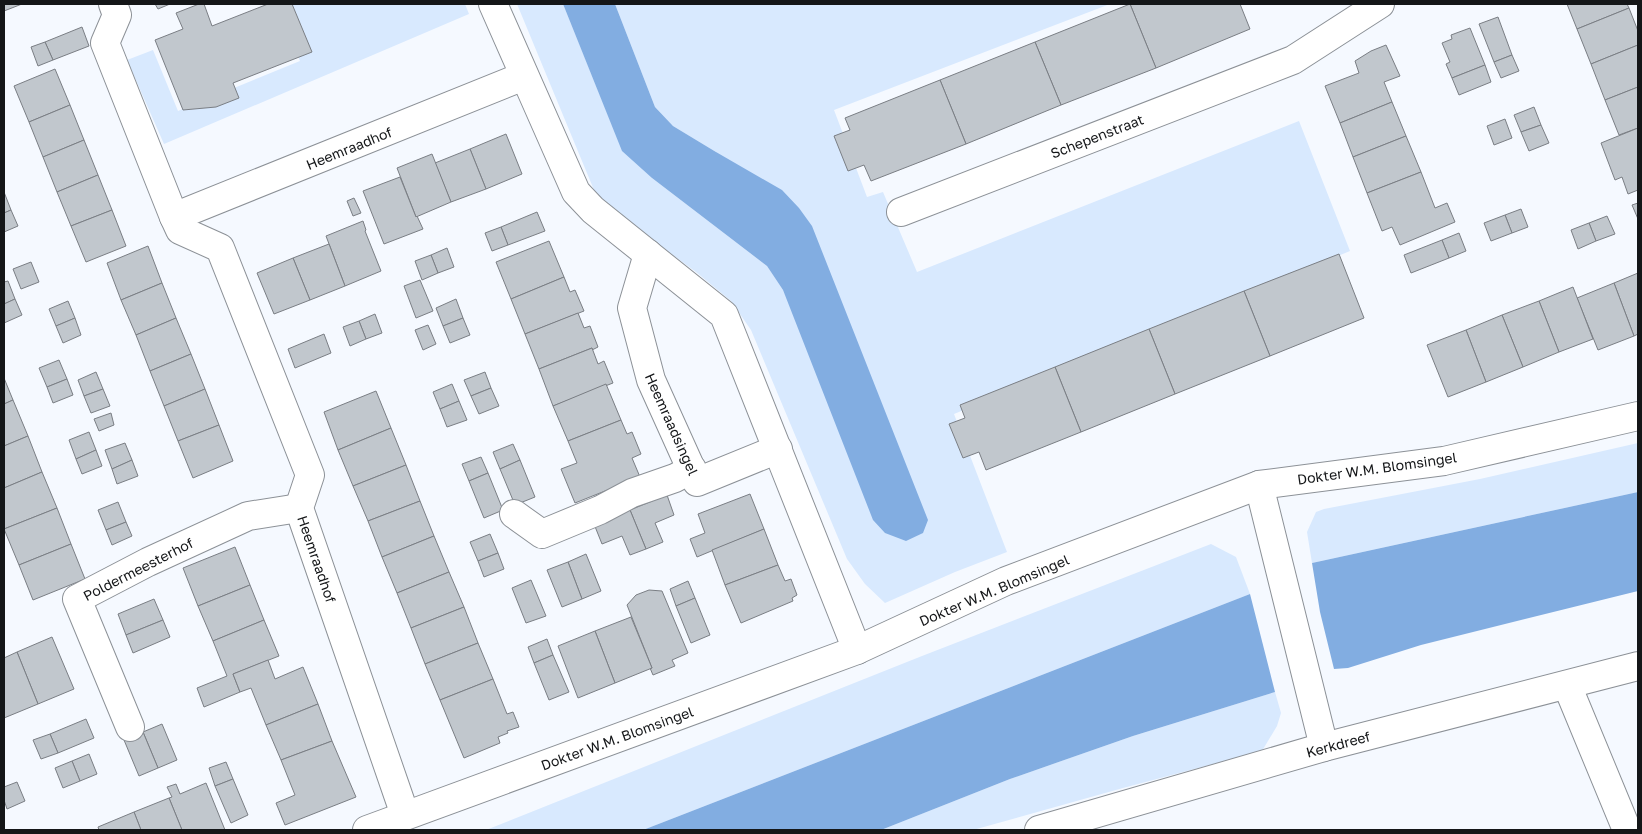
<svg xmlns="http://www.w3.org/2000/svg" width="1642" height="834" viewBox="0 0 1642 834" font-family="'Golos Text',sans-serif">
<rect width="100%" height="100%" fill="#f5f9ff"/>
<g fill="#d8e9fe">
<polygon points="277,4 465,4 469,14 164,144 127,60 153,50 178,111 300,61"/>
<polygon points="517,4 563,4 612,125 652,178 767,266 783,290 906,541 716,152 673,126 655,107 615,4 1110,4 834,110 867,197 883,192 917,272 1299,121 1350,251 954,414 1007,552 955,572 885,603 865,584 847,559 751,330 731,301 696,272 614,212 594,190"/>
<polygon points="1638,443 1638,492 1312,563 1307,532 1316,512 1324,509 1480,479"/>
<polygon points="1211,544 1236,557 1250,594 643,830 486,830 922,656"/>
<polygon points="1275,692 1281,713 1277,726 1262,751 1123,788 973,830 881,830 1010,779 1133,736"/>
</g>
<g fill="#82ade1">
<polygon points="563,4 615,4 655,107 673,126 716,152 782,190 799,208 812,226 928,520 923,533 906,541 885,533 873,520 783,290 767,266 652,178 622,151"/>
<polygon points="1638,492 1638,591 1421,645 1348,668 1334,669 1320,612 1312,563"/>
<polygon points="1250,594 1275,692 1133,736 1010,779 881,830 643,830"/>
</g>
<g fill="#c1c7cd" stroke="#7a7e84">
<polygon points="4,4 22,4 4,11"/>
<polygon points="155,4 170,4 158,9"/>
<polygon points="199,4 204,4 212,26 268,4 292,4 312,52 233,83 239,98 216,107 183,110 155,40 183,29 176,13"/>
<polygon points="1130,4 1240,4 1250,29 1156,68"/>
<polygon points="1130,4 1156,68 1061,105 1035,42"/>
<polygon points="1567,4 1627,4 1629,8 1577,29"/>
<polygon points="1629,8 1638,31 1638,45 1591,64 1577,29"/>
<polygon points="1498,17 1512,55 1494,62 1479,24"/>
<polygon points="82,27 89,46 53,60 45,42"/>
<polygon points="1470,28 1485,65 1452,78 1446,64 1450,62 1442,43 1452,39 1451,35"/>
<polygon points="45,42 53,60 38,66 31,47"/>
<polygon points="1035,42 1061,105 966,144 940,80"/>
<polygon points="1386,45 1400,76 1384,82 1392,102 1340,123 1325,86 1359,73 1355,61 1371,51"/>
<polygon points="1638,45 1638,87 1605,100 1591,64"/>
<polygon points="1512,55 1519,71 1501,78 1494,62"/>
<polygon points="1485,65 1491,82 1459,95 1452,78"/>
<polygon points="55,69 70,105 29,122 14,86"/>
<polygon points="940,80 966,144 871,181 864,165 848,171 834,136 850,130 845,118"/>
<polygon points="1638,87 1638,128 1619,135 1605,100"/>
<polygon points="1392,102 1406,136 1353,157 1340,123"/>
<polygon points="70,105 84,140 43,157 29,122"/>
<polygon points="1534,107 1541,125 1521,132 1514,115"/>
<polygon points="1505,119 1512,138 1494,145 1487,126"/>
<polygon points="1541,125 1549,143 1529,151 1521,132"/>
<polygon points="1638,128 1638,190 1628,194 1622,177 1615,180 1601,143"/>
<polygon points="506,134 522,174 486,189 470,149"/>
<polygon points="1406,136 1421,172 1367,193 1353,157"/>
<polygon points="84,140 98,175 57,192 43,157"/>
<polygon points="470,149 486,189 451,202 435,163"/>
<polygon points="432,154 451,202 416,217 397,168"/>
<polygon points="1421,172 1435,208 1447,203 1455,222 1400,245 1392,227 1382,231 1367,193"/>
<polygon points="98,175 112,210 71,226 57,192"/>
<polygon points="400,177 416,217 417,216 423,229 384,244 363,191"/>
<polygon points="4,192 11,210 4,213"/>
<polygon points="354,198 361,213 353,216 347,201"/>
<polygon points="1638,203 1638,219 1632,205"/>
<polygon points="1521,209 1528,227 1512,233 1505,215"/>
<polygon points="11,210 18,226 4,232 4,213"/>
<polygon points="112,210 126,246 86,262 71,226"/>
<polygon points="537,212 545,231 508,245 501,227"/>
<polygon points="1505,215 1512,233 1491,241 1484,223"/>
<polygon points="1607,216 1615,234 1596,241 1589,223"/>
<polygon points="363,221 366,230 365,231 381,271 345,286 326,236"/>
<polygon points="1589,223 1596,241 1578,249 1571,230"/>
<polygon points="501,227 508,245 492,251 485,233"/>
<polygon points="1459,233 1466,251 1449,258 1442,240"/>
<polygon points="1442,240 1449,258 1411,273 1404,255"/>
<polygon points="549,241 564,277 511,299 496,262"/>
<polygon points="329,244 345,286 310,300 293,258"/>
<polygon points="148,246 162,283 121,300 107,263"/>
<polygon points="447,248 454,267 438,273 431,255"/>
<polygon points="1339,254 1364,318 1270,356 1244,291"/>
<polygon points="431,255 438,273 422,280 415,261"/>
<polygon points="293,258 310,300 274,314 257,273"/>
<polygon points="31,262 39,282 21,289 13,269"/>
<polygon points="1638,273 1638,334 1634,336 1614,283"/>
<polygon points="564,277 570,292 575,290 584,311 525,334 511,299"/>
<polygon points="420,280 433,311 416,318 404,286"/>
<polygon points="8,281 15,299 4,304 4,282"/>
<polygon points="162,283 176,318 136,335 121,300"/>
<polygon points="1614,283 1634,336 1598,350 1577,298"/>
<polygon points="1573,287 1593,339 1559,352 1539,301"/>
<polygon points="1244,291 1270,356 1175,394 1149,329"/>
<polygon points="15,299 22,315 4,323 4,304"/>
<polygon points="456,299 463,318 443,326 436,308"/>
<polygon points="68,301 75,318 56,326 49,309"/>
<polygon points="1539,301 1559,352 1523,367 1502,315"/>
<polygon points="578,313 584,328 590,326 598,347 592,350 592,348 539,369 525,334"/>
<polygon points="375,314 382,333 366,339 359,321"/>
<polygon points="1502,315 1523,367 1486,382 1466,330"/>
<polygon points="75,318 81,335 63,343 56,326"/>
<polygon points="176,318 191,354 150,371 136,335"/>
<polygon points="463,318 470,335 450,343 443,326"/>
<polygon points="359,321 366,339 350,346 343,327"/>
<polygon points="428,325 436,344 423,350 415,330"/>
<polygon points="1149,329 1175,394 1081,432 1055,367"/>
<polygon points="1466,330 1486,382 1448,397 1427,345"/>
<polygon points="324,334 331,353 295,368 288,349"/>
<polygon points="592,348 598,364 604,361 613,383 553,406 539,369"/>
<polygon points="191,354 205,389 164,406 150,371"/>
<polygon points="59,360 67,379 47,387 39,368"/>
<polygon points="1055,367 1081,432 986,470 979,452 963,458 949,424 965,418 960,405"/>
<polygon points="96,372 103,389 84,396 78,380"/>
<polygon points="485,372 491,388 471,396 464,380"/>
<polygon points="4,378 13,400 4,404"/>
<polygon points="67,379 73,395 53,403 47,387"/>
<polygon points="452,384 459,401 440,409 433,392"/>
<polygon points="606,384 621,420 568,441 553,406"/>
<polygon points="491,388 499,406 479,414 471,396"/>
<polygon points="103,389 110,406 91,413 84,396"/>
<polygon points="205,389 219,425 178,441 164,406"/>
<polygon points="376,391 391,428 338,450 324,412"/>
<polygon points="13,400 28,436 4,446 4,404"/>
<polygon points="459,401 467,420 447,427 440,409"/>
<polygon points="111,413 114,425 99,431 94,419"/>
<polygon points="621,420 627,434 632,432 641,454 632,458 640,477 575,503 561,469 577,463 568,441"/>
<polygon points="219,425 233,461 193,478 178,441"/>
<polygon points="391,428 406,465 353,486 338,450"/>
<polygon points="89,432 96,450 76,459 69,440"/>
<polygon points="28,436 42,472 4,488 4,446"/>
<polygon points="125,443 132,460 112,469 105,450"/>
<polygon points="513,444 520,460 500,469 493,452"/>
<polygon points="96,450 102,466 82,474 76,459"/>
<polygon points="481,457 488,473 469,481 462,464"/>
<polygon points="132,460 138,476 117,484 112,469"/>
<polygon points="520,460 535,497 515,505 500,469"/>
<polygon points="406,465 420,501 368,521 353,486"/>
<polygon points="42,472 57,508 4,529 4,488"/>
<polygon points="488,473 503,510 484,518 469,481"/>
<polygon points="750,494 764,529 697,557 690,539 705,533 698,514"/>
<polygon points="667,495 674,515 655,523 663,542 646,549 630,510"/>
<polygon points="420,501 434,536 382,557 368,521"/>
<polygon points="118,502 126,522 106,530 98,510"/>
<polygon points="57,508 71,544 19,565 4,529"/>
<polygon points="630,510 646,549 630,555 622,536 602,544 594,524"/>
<polygon points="126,522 132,536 112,545 106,530"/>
<polygon points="764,529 778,565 725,585 712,550"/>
<polygon points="490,534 498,553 478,561 470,542"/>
<polygon points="434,536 449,572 397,593 382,557"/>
<polygon points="71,544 85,579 33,600 19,565"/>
<polygon points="235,547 250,585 198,606 183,568"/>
<polygon points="498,553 504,569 484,577 478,561"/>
<polygon points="586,554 601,591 582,599 568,562"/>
<polygon points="568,562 582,599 562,607 547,570"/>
<polygon points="778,565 785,581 791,579 797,595 792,598 793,601 741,623 725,585"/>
<polygon points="449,572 464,607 411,628 397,593"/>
<polygon points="531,580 546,616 526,623 512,588"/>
<polygon points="688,581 695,598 676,606 670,589"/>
<polygon points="250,585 264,620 213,641 198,606"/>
<polygon points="649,590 662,591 688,653 672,660 675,666 653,675 650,668 652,668 627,605 636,595"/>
<polygon points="695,598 710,635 691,643 676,606"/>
<polygon points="154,599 163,620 126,635 118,614"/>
<polygon points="464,607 478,643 425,664 411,628"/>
<polygon points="631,617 652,668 615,683 595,631"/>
<polygon points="163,620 170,637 133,653 126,635"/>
<polygon points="264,620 279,656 233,674 240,692 204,707 197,688 227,676 213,641"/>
<polygon points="595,631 615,683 578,698 558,646"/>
<polygon points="52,637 74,689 38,704 17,652"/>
<polygon points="547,639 553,655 534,663 528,647"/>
<polygon points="478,643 493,679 440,700 425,664"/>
<polygon points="17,652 38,704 4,718 4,658"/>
<polygon points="553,655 569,692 549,700 534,663"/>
<polygon points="268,660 275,679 303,667 318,704 266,725 251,688 240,692 233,674"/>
<polygon points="493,679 507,714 513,712 519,727 507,731 508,733 498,737 500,743 464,758 440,700"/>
<polygon points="318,704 332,741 281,760 266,725"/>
<polygon points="86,719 94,738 58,753 50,734"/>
<polygon points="162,724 177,760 158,768 143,732"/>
<polygon points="143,732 158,768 139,776 124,740"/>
<polygon points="50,734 58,753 41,759 33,740"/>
<polygon points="332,741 356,797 285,825 276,803 295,795 281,760"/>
<polygon points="89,754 97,774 80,781 72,761"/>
<polygon points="72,761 80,781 63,788 55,768"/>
<polygon points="226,762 233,779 215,786 209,768"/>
<polygon points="233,779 248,815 231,823 215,786"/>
<polygon points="17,782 25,801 7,809 4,800 4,787"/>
<polygon points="206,783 225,830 182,830 169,798 172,797 167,787 176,784 180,794"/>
<polygon points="169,798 182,830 141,830 134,812"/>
<polygon points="134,812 141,830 99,830 98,827"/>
</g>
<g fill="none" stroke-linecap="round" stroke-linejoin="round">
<defs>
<g id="minor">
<polyline points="113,4 117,15 105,43 174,217 180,230 220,248 310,475 299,508 405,815"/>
<polyline points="493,4 576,192 593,210 724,315 857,650"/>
<polyline points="901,212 1293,60 1380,4"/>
<polyline points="174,217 524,76"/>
<polyline points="648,254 632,308 651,380 697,482 778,449"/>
<polyline points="1259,485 1324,747"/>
<polyline points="514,514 542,534 600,510 632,493 675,478 692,469"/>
<polyline points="1567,685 1627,830"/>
<polyline points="130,727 77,599 148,562 248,516 299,508"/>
<polyline points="367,830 857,650 1006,581 1259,485 1444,461 1638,416"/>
<polyline points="1039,830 1324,747 1638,666"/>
</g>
</defs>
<use href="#minor" stroke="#8c9197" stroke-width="30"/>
<use href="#minor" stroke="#fff" stroke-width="28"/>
</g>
<g text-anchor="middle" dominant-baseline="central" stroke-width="4" stroke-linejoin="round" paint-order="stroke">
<g font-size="14" fill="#141618" stroke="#fff">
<text transform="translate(1097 136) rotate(-21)">Schepenstraat</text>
<text transform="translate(349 148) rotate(-22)">Heemraadhof</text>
<text transform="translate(672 424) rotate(66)">Heemraadsingel</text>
<text transform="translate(1377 468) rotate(-8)">Dokter W.M. Blomsingel</text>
<text transform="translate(317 559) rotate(71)">Heemraadhof</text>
<text transform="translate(138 569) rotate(-27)">Poldermeesterhof</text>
<text transform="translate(994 590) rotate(-23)">Dokter W.M. Blomsingel</text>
<text transform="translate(617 738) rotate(-20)">Dokter W.M. Blomsingel</text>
<text transform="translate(1338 744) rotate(-15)">Kerkdreef</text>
</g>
</g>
<rect width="1642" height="834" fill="none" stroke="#141618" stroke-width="10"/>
</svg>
